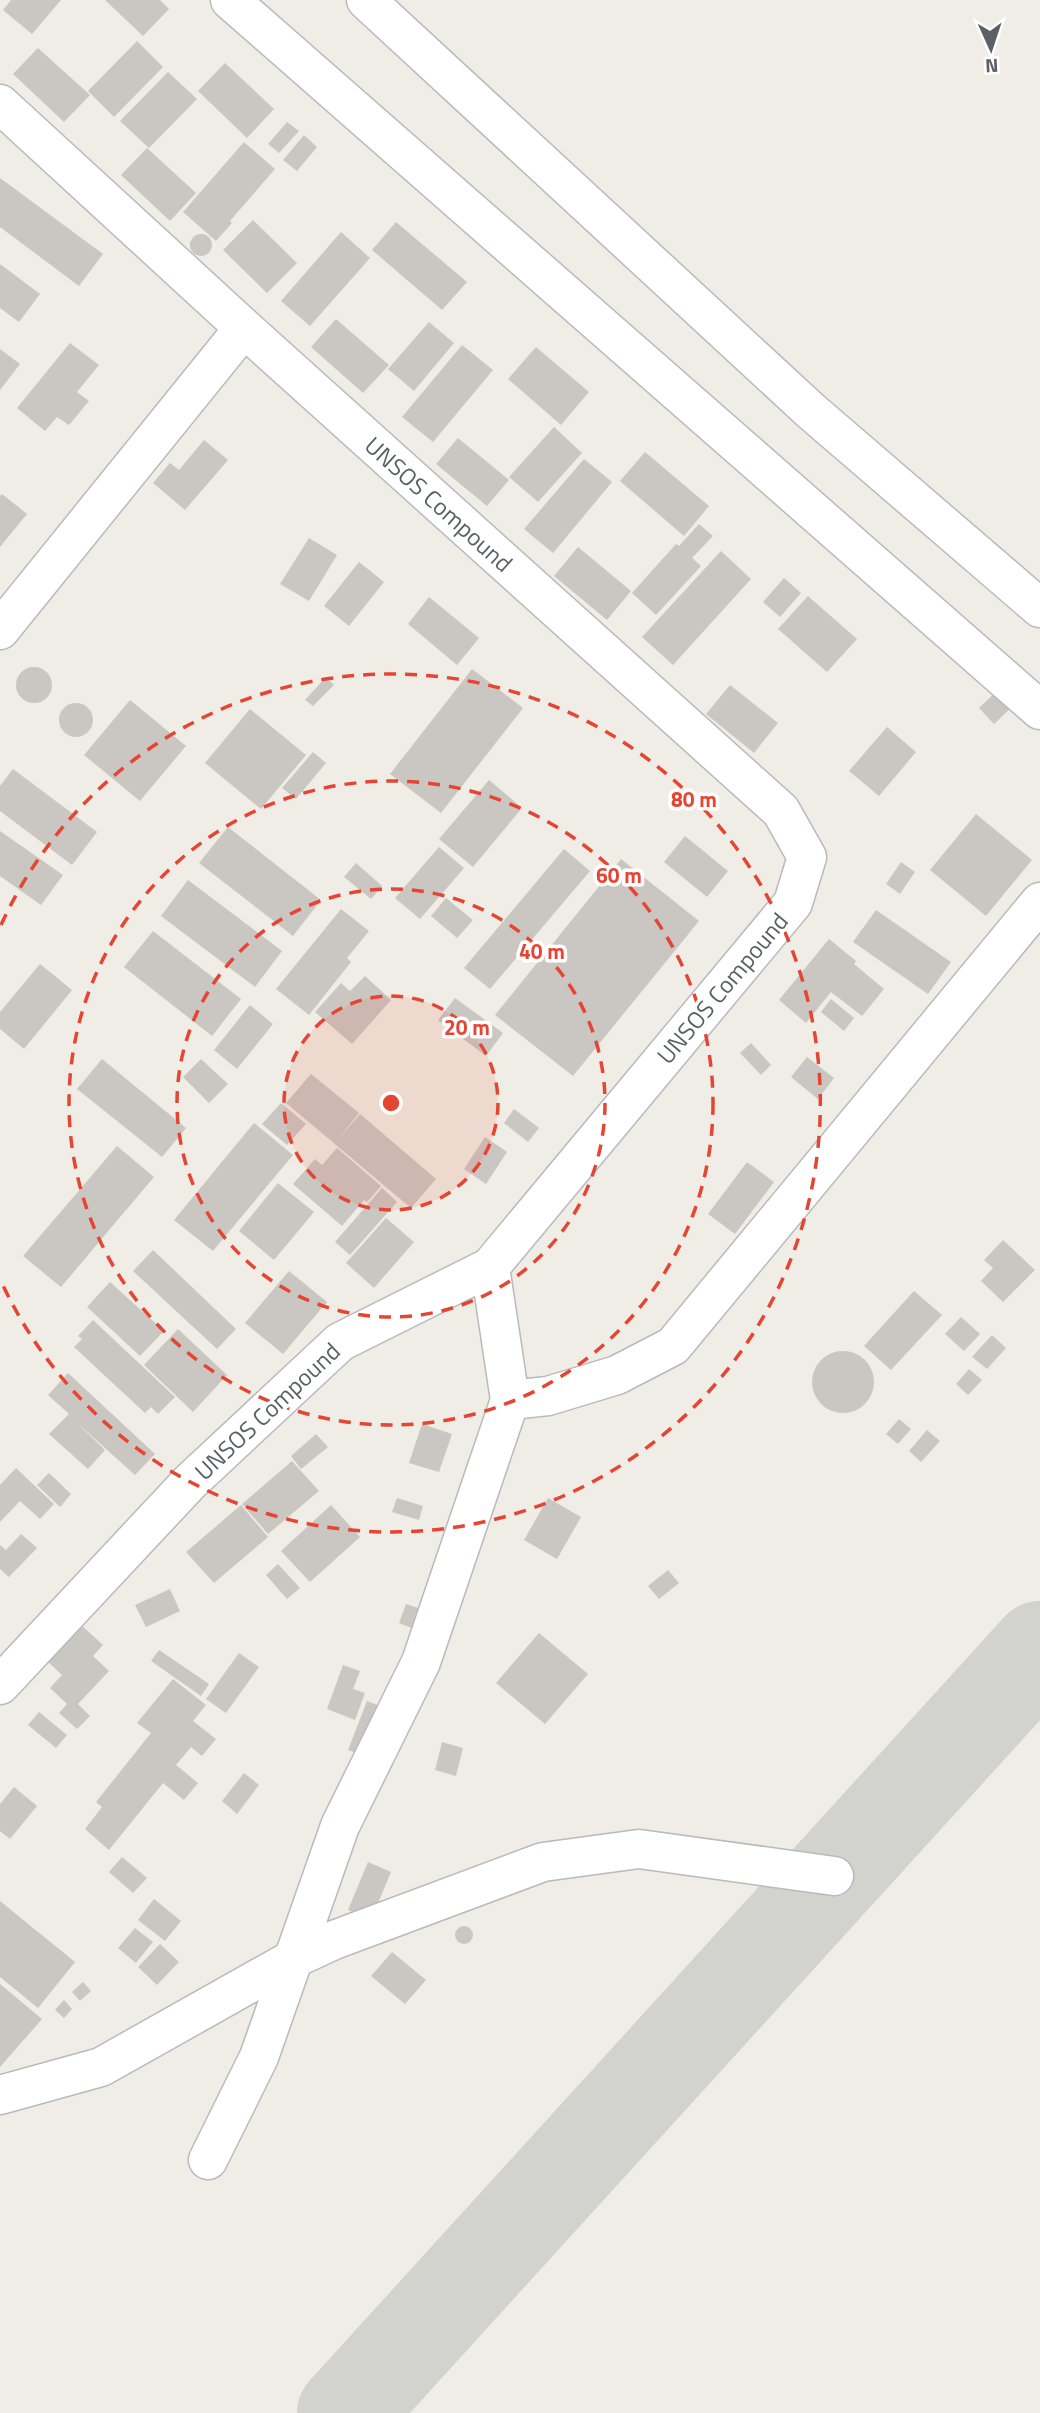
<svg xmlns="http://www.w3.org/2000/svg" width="1040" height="2413" viewBox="0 0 1040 2413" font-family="'Titillium Web',sans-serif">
<rect width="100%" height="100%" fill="#efede5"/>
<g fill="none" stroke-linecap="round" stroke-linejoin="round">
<polyline stroke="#d2d2ce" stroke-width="96" points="345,2413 1040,1649"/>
</g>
<g fill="#cac7c2">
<polygon points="11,0 61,0 32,34 3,10"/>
<polygon points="105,0 160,0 169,9 143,36"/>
<polygon points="137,41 163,67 114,117 88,91"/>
<polygon points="38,48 90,95 64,122 13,74"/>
<polygon points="225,63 274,109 247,138 198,91"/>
<polygon points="168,72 197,99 149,148 120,121"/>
<polygon points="287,122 299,131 279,153 268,144"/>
<polygon points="304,135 317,147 297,171 283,160"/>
<polygon points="244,142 275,169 230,221 232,223 216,241 183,212"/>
<polygon points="147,148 196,193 170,221 121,175"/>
<polygon points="0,178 103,254 79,286 0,227"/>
<polygon points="253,220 297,263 267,293 223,250"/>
<polygon points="396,222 467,282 442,310 372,250"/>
<polygon points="341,232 370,258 310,326 281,301"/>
<circle cx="201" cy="245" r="11"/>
<polygon points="0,264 40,294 19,322 0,308"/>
<polygon points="336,319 389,365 363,393 311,347"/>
<polygon points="429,322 454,343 414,391 388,369"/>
<polygon points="70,343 99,365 77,392 89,401 69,425 57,417 45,431 17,408"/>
<polygon points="462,345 493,370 433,442 402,417"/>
<polygon points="536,347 589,392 561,425 508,379"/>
<polygon points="0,349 20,364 0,390"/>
<polygon points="554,427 582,453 538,502 509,477"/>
<polygon points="458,438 509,480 487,506 436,464"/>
<polygon points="204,440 228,460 185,510 153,483 170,463 179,470"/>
<polygon points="645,452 709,506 684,536 620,481"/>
<polygon points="584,459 612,482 553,553 524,529"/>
<polygon points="2,494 27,514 0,547 0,496"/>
<polygon points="699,524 713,536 692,558 701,566 656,615 632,593 676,544 679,546"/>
<polygon points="309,538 337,555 309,601 280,584"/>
<polygon points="578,547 631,591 607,620 554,576"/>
<polygon points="721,551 751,579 673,665 642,637"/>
<polygon points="359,562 384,582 349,626 324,606"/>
<polygon points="784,578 801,593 780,617 763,602"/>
<polygon points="808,596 857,639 827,672 778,629"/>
<polygon points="429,597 479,638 457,665 408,624"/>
<circle cx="34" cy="685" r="18"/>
<polygon points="472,669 523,708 441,813 390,774"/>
<polygon points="326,677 334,685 313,706 305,700"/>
<polygon points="730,685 778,723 754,753 706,714"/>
<polygon points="997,691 1012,707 994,724 979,708"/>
<polygon points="130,700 186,746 140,801 84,755"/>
<circle cx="76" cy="720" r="17"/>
<polygon points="250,709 306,755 261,809 205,763"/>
<polygon points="887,727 916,752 879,796 849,771"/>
<polygon points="313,752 326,763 296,799 282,788"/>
<polygon points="13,769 97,832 72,865 0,811 0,786"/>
<polygon points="489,780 522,808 473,867 439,839"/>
<polygon points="976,814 1032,860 986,916 930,870"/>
<polygon points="228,827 321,900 293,936 199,863"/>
<polygon points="0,831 63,875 41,905 0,876"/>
<polygon points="685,836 728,871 707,897 664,862"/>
<polygon points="439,847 464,868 420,919 395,898"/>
<polygon points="564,849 590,871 490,989 464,968"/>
<polygon points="621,859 699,921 573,1076 495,1015"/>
<polygon points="901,862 915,872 900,894 886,884"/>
<polygon points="356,863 382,886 371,899 344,877"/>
<polygon points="188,880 282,951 255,987 161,916"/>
<polygon points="446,898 473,920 457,938 431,916"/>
<polygon points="341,909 369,931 347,958 351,962 309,1015 276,989"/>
<polygon points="876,910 951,962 928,994 853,942"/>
<polygon points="153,931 241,999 212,1036 124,967"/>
<polygon points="829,939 856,961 854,964 884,989 862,1016 831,992 806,1023 779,1000"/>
<polygon points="40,964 72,990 24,1049 0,1029 0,1012"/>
<polygon points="365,976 391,1000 352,1044 315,1012 341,983 350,991"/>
<polygon points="455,998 503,1033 486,1056 438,1020"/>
<polygon points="831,999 854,1018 844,1031 821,1012"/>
<polygon points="250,1005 273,1024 237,1069 214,1050"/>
<polygon points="751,1043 771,1065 761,1075 740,1053"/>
<polygon points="807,1057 834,1078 818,1099 791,1077"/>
<polygon points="102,1059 186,1128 162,1157 77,1089"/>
<polygon points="201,1059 228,1084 209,1103 183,1077"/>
<polygon points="311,1074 359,1113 337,1141 360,1114 436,1179 411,1208 286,1103"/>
<polygon points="281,1103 306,1124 287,1145 262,1124"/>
<polygon points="514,1109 539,1128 528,1142 504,1123"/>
<polygon points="254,1123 293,1155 213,1251 174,1220"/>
<polygon points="485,1137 507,1152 486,1184 464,1169"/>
<polygon points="117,1146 154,1177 61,1287 23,1256"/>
<polygon points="337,1148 381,1186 367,1202 364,1200 342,1226 293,1184 315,1159 322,1165"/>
<polygon points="747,1162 774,1182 735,1234 708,1214"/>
<polygon points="278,1183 314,1212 274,1260 239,1231"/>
<polygon points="382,1188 397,1202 350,1255 335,1242"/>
<polygon points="386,1218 414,1242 374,1288 346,1263"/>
<polygon points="1003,1240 1035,1270 1003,1302 981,1281 993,1268 984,1260"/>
<polygon points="153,1250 236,1329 217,1349 133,1271"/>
<polygon points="289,1271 327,1302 283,1354 245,1323"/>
<polygon points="110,1282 164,1331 140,1356 87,1307"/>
<polygon points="914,1291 942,1315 891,1370 864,1346"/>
<polygon points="961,1317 980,1334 964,1351 945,1334"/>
<polygon points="93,1320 175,1397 158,1414 151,1407 145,1413 74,1347 82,1339 78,1336"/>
<polygon points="178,1329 227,1375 193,1412 144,1365"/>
<polygon points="992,1335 1006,1348 987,1369 972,1357"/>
<circle cx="843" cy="1382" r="31"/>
<polygon points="969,1369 982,1380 968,1395 956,1384"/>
<polygon points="68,1373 155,1454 135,1475 75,1421 105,1450 88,1469 49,1434 69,1414 48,1395"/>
<polygon points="899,1419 911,1429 898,1444 886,1434"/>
<polygon points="422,1424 452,1434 439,1472 409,1463"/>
<polygon points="927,1430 940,1441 921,1462 909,1451"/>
<polygon points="316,1434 328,1447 301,1469 291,1456"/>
<polygon points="292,1461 319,1491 268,1534 242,1504"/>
<polygon points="16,1468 54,1504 40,1519 20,1501 0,1522 0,1485"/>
<polygon points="49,1473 71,1494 60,1507 37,1485"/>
<polygon points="397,1498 423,1506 419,1520 392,1512"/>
<polygon points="548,1498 581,1517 557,1559 524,1540"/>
<polygon points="241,1505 268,1537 214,1583 186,1552"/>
<polygon points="331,1505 360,1537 310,1582 281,1551"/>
<polygon points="21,1534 37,1548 9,1577 0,1569 0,1545 6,1550"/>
<polygon points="278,1564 300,1588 287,1599 266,1575"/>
<polygon points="668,1570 679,1583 659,1599 648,1586"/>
<polygon points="170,1589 180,1611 146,1627 135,1605"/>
<polygon points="406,1604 421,1609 414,1629 399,1623"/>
<polygon points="80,1624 103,1645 93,1656 109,1671 78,1704 90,1716 77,1729 59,1713 67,1704 50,1688 62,1675 46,1660"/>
<polygon points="539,1633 588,1674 545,1724 496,1683"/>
<polygon points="159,1650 209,1684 201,1696 151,1661"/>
<polygon points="239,1653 259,1667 226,1713 206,1699"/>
<polygon points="343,1665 360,1671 353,1689 365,1693 355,1720 327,1709"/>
<polygon points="173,1679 206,1705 193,1721 216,1739 202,1756 191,1747 176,1765 198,1783 184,1800 163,1783 109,1850 85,1829 102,1807 96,1802 151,1733 137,1723"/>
<polygon points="367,1701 380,1706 361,1755 348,1750"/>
<polygon points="39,1712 67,1735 56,1748 28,1725"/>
<polygon points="442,1742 463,1748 456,1776 435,1770"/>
<polygon points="244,1773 259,1785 237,1814 222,1801"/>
<polygon points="14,1787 37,1806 10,1839 0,1831 0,1804"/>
<polygon points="122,1857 147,1878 133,1893 109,1872"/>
<polygon points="368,1862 391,1872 371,1920 348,1910"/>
<polygon points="154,1899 181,1921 165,1941 138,1920"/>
<polygon points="0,1901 75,1962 38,2008 0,1977"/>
<circle cx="464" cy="1935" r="9"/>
<polygon points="135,1928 153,1942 136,1963 118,1948"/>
<polygon points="160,1944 179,1962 157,1985 138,1967"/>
<polygon points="392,1952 426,1980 405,2004 371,1976"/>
<polygon points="83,1982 91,1991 80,2001 72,1992"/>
<polygon points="0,1984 42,2019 0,2067"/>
<polygon points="64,2000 72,2009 64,2018 55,2010"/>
</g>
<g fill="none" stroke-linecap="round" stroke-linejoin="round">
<defs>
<g id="minor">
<polyline points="230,0 1040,710"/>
<polyline points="366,0 811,411 1040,608"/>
<polyline points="0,104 244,328 781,811 807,857 793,903 490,1267 340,1342 190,1482 0,1685"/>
<polyline points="0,630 244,328"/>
<polyline points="510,1400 548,1396 617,1375 673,1346 1040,902"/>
<polyline points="0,2095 101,2067 293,1959 334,1940 543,1862 639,1849 834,1876"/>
<polyline points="208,2160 259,2057 340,1826 421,1662 510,1400 490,1267"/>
</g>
</defs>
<use href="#minor" stroke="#b7babe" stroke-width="41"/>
<use href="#minor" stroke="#fff" stroke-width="38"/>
</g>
<circle cx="391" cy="1103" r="107" fill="#e54634" fill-opacity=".12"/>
<g fill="none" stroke="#e54634" stroke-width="3.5" stroke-dasharray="12 9">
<circle cx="391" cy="1103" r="107"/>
<circle cx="391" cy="1103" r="214"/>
<circle cx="391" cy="1103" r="322"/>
<path d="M1 925A429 429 0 1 1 1 1281"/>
</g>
<g text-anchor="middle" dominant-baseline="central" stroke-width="7" stroke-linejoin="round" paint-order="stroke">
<g font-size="24" fill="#5c6065" stroke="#fff">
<text transform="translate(439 504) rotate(42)">UNSOS Compound</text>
<text transform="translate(722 988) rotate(-50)">UNSOS Compound</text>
<text transform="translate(267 1411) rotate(-43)">UNSOS Compound</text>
</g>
</g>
<circle cx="391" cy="1103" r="10" fill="#e54634" stroke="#fff" stroke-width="3.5"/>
<g font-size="21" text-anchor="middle" font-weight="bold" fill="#e54634" stroke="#fff" stroke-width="7" stroke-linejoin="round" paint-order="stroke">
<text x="694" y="807">80 m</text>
<text x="619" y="883">60 m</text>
<text x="542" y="959">40 m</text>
<text x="467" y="1035">20 m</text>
</g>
<g transform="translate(991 49) rotate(177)" stroke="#ffffff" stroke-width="5" paint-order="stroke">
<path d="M0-5L12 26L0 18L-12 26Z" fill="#5c6065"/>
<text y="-10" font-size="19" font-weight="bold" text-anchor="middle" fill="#5c6065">N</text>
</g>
</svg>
